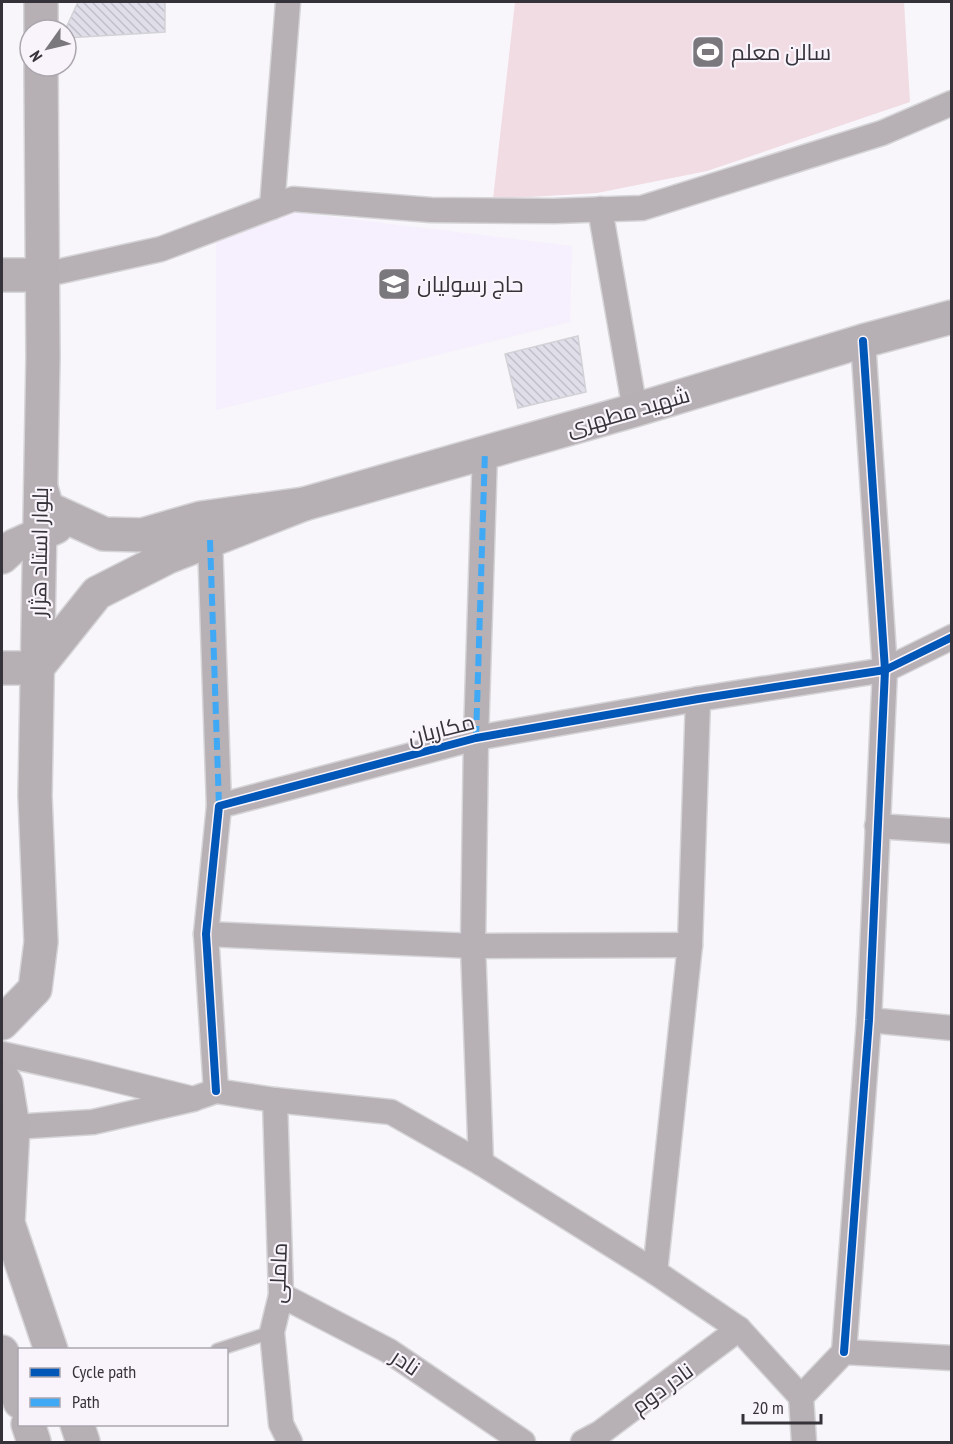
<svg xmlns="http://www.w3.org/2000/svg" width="953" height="1444" viewBox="0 0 953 1444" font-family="'PT Sans Narrow',Cairo,sans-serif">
<defs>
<pattern id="building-back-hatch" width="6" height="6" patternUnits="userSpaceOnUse" patternTransform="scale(1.5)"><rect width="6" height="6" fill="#e0dee9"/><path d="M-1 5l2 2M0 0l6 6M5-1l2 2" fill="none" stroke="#c1bfc9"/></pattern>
</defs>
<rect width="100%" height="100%" fill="#f8f6fa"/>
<polygon fill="#f6effd" points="293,212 572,246 570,322 216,410 216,234"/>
<polygon fill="#f0dce2" points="515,2 904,2 910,102 707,171 597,193 493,199"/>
<g fill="url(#building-back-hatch)" stroke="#d3d2d7" stroke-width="1.5">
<polygon points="78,2 165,2 165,32 66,38 65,30"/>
<polygon points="578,336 586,392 518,408 505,354"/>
</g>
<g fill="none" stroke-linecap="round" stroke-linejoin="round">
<defs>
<polyline id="lane" points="217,1350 272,1332"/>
<g id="street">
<polyline points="272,207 288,2"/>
<polyline points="600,209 635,410"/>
<polyline points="43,275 161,249 293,199 431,210 554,211 642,208 882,133 952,103"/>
<polyline points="210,540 219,806"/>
<polyline points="877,826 952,831"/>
<polyline points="206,934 473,946 690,945"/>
<polyline points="869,1020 952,1028"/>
<polyline points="2,1054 88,1073 193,1099 93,1122 13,1127"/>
<polyline points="216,1091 206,934 219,806 476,738 698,699 885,670 952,637"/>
<polyline points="193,1099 216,1091 275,1100 391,1112 481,1163 655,1272 739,1329 801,1397"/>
<polyline points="275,1100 281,1295 272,1332 281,1424 290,1442"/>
<polyline points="481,1163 473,946 476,738 485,451"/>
<polyline points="655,1272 690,945 698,699"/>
<polyline points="281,1295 389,1351 523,1442"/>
<polyline points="844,1352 869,1020 885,670 863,341"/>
<polyline points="801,1397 844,1352 952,1358"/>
<polyline points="801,1397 804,1442"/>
<polyline points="583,1442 600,1433 739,1329"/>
</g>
<g id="secondary">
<polyline points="41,2 41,30"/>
<polyline points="2,275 43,275"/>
<polyline points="304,504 635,410 863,341 952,317"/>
<polyline points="2,557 14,546 56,527"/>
<polyline points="2,668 37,668 97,593 168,557 304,504 201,518 142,535 104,534 47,508 41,488"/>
<polyline points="2,1023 35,989 41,942 35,796 43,357 41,66"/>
<polyline points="2,1077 6,1084 13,1127 8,1147"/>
<polyline points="13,1127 8,1223 51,1350"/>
<polyline points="2,1352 20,1402"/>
<polyline points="28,1424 34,1442"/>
<polyline points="77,1424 83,1442"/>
</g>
</defs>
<use href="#lane" stroke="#d5d4d7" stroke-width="15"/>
<use href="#street" stroke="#d5d4d7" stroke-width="27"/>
<use href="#secondary" stroke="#d5d4d7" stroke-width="36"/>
<use href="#lane" stroke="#b7b0b5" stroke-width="12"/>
<use href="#street" stroke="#b7b0b5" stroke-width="24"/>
<use href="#secondary" stroke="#b6afb4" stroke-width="33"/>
<g stroke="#3fa9f5" stroke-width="6" stroke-dasharray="12 6" stroke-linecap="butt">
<polyline points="210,540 219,806"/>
<polyline points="476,738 485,451"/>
</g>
<defs>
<g id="cycleway">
<polyline points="216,1091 206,934 219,806 476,738 698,699 885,670 952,637"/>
<polyline points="844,1352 869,1020 885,670 863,341"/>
</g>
</defs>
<use href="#cycleway" stroke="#f9f4fc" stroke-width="11"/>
<use href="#cycleway" stroke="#0057b8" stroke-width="8"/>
</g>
<defs>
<symbol id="stadium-square" viewBox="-11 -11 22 22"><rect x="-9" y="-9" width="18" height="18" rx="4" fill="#7a777d" stroke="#f9f4fc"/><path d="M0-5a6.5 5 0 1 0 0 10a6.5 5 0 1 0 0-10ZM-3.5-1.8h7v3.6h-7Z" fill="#fff"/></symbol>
<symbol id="school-square" viewBox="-11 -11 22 22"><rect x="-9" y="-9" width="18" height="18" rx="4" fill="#7a777d" stroke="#f9f4fc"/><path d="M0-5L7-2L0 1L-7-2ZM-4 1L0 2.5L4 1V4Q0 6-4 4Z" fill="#fff"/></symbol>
</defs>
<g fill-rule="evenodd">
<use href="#stadium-square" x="689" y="33" width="38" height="38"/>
<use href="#school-square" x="375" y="265" width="38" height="38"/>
</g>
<g text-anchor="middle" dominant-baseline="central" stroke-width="4.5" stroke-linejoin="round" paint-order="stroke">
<g font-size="22" fill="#36323a" stroke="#f9f4fc" text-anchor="start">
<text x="731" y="52">سالن معلم</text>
<text x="417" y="284">حاج رسولیان</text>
</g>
<g font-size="22" fill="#36323a" stroke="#f9f4fc">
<text transform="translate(628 411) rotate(-16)">شهید مطهری</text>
<text transform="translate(39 552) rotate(-89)">بلوار استاد هژار</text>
<text transform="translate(441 729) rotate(-14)">مکاریان</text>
<text transform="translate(278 1273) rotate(-88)">ماملی</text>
<text transform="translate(406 1362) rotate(34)">نادر</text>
<text transform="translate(662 1388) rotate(-36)">نادر دوم</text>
</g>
</g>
<rect width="953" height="1444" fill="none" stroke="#36323a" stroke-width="6"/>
<rect x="18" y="1348" width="210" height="78" fill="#f9f4fc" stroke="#aba6ae" stroke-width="1.5"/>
<rect x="30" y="1368" width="30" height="9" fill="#0057b8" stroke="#aba6ae" stroke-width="1.5"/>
<text x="72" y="1378" font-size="18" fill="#36323a">Cycle path</text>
<rect x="30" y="1398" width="30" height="9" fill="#3fa9f5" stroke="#aba6ae" stroke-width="1.5"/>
<text x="72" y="1408" font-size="18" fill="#36323a">Path</text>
<g transform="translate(48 48) rotate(236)"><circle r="28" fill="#f9f4fc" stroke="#aba6ae" stroke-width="1.5"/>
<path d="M0-4.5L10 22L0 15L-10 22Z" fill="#7a777d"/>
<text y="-9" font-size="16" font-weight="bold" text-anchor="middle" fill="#36323a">N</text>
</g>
<path d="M743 1414v9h78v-9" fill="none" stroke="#36323a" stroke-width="3"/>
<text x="752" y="1414" font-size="18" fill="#36323a" stroke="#f9f4fc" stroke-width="4.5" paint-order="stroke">20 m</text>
</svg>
